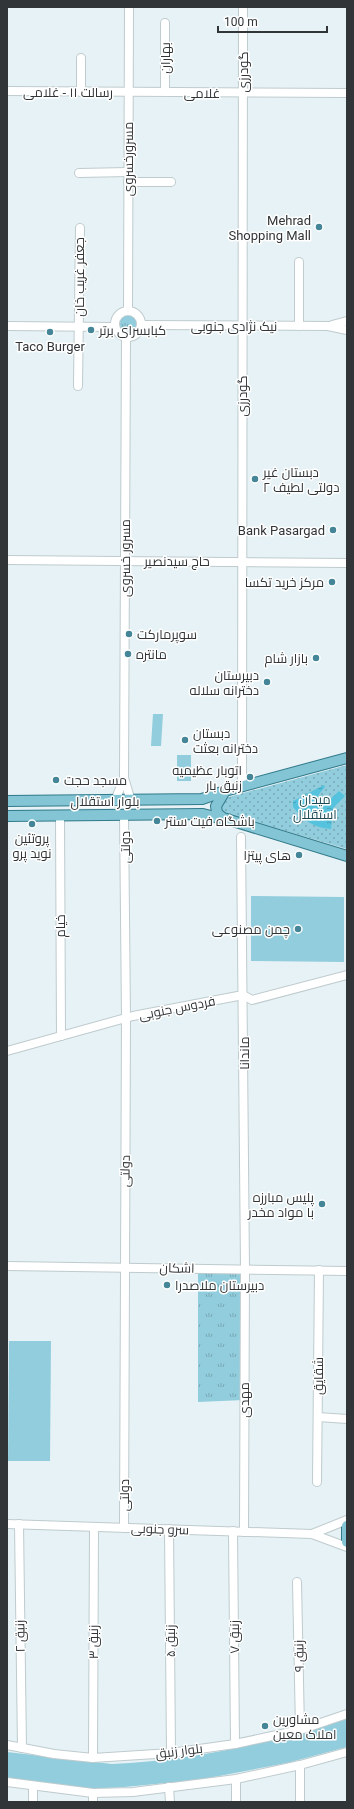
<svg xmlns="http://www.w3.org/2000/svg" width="354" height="1809" viewBox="0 0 354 1809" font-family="Roboto,Cairo,sans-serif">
<defs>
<pattern id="grass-tufts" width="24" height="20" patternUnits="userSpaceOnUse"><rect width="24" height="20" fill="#92cddd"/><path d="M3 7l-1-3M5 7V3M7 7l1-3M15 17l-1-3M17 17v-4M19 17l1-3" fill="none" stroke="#78a7b4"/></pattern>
<pattern id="garden-dots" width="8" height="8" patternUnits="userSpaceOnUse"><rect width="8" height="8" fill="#92cddd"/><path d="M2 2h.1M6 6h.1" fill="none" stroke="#78a7b4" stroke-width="1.8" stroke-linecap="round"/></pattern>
<pattern id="water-ripples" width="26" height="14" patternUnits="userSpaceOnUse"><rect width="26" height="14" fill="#55c3dd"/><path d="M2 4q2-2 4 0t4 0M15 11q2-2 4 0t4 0" fill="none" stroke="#479fb4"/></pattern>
</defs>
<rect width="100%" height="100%" fill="#e6f2f5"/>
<g fill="url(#grass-tufts)">
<circle cx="127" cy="324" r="12"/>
<polygon points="198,1269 245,1269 244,1400 198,1402"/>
</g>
<g fill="#92cddd">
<polygon points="147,651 164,651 164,660 147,661"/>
<polygon points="153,714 163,714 161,746 151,746"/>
<rect x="177" y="755" width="14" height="26"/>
<polygon points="251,896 344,897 344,962 251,961"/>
<polygon points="9,1341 51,1341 50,1461 8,1461"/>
<path d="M347 1718V1747L287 1763 198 1780 124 1787 91 1789 7 1778V1752L112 1764C191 1761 272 1743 347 1718Z"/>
</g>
<polygon fill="url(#garden-dots)" points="347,765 347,849 221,812 219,805 225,798"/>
<path fill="url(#water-ripples)" d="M324 785 325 787C320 793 314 798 320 806L324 805 339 791 345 796 333 808 331 829C313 828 304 820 293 807V801Z"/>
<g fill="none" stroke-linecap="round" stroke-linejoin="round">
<defs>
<g id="minor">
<polyline points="7,91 347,93"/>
<polyline points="81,92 81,58"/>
<polyline points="165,92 165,23"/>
<polyline points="79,173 128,172"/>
<polyline points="128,182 171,182"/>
<circle cx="128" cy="324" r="13"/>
<polyline points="128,311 129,7"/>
<polyline points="141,325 328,326 347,330"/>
<polyline points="332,325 347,321"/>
<polyline points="7,326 114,327"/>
<polyline points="299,326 299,262"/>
<polyline points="126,338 124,778 131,801"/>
<polyline points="78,386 80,228"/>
<polyline points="7,560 347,563"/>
<polyline points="242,785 243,7"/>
<polyline points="115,801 124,778"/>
<polyline points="60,815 61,1036"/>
<polyline points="241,837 245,1269 244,1532"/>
<polyline points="7,1051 133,1016 243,995 252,1000 347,975"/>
<polyline points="7,1266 347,1271"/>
<polyline points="318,1417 347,1419"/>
<polyline points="317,1482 319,1270"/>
<polyline points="7,1524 312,1534 347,1547"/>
<polyline points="19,1524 22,1748"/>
<polyline points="124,1528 126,1018 124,814"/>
<polyline points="169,1529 171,1753"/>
<polyline points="233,1531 235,1744"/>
<polyline points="312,1534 347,1520"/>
<polyline points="297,1582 300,1730"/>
<polyline points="7,1745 54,1754 93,1758 171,1753 235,1744 300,1730 347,1714"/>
<polyline points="93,1758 94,1527"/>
<polyline points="300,1765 300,1802"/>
<polyline points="7,1782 93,1793 133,1792 236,1779 300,1765 347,1752"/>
<polyline points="33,1787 33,1802"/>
<polyline points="169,1787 170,1802"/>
<polyline points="93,1793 93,1802"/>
<polyline points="236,1802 236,1779"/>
</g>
<g id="major">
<polyline points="347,758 225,791 216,806 217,813 223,818 347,856"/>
<polyline points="7,801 202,799 225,791"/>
<polyline points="7,816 203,814 223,819"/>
<polyline points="347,1526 347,1542"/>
</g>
</defs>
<use href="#minor" stroke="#bfcbce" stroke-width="10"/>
<use href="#major" stroke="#317a8a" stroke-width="12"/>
<use href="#minor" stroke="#fff" stroke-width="8"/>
<use href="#major" stroke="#83c5d4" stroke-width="10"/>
</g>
<g fill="#448697" stroke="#fff" stroke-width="1.5">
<circle cx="319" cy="227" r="4"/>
<circle cx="91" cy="330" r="4"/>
<circle cx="50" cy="332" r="4"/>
<circle cx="255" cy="479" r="4"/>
<circle cx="333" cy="530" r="4"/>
<circle cx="332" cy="582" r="4"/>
<circle cx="129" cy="634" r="4"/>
<circle cx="128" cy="654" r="4"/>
<circle cx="316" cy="658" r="4"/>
<circle cx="267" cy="682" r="4"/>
<circle cx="185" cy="740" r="4"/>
<circle cx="250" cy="777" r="4"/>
<circle cx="56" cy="780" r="4"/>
<circle cx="157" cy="821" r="4"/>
<circle cx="32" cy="824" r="4"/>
<circle cx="299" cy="855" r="4"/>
<circle cx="298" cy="929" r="4"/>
<circle cx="322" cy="1204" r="4"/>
<circle cx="167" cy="1285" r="4"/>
<circle cx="265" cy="1726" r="4"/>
</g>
<g text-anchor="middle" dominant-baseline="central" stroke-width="3" stroke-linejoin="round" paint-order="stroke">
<g font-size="13" fill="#313537" stroke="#fff">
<text transform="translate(165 58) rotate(-90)">بهاران</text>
<text transform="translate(243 72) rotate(-90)">گودرزی</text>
<text x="68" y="92">رسالت ۱۱ - غلامی</text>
<text x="202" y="93">غلامی</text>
<text transform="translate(128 159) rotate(-90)">مسرورخسروی</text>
<text transform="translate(79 277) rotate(-90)">جعفر غریب خان</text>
<text x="234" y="326">نیک نژادی جنوبی</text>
<text transform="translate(242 396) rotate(-90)">گودرزی</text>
<text transform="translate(125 558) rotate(-90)">مسرور خسروی</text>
<text x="177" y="561">حاج سیدنصیر</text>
<text x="105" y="801">بلوار استقلال</text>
<text transform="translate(125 847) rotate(-90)">دولتی</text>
<text transform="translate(60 926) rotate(-90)">خیام</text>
<text transform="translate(177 1008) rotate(-11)">فردوس جنوبی</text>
<text transform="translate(244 1053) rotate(-90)">ماندانا</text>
<text transform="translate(125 1171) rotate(-89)">دولتی</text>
<text transform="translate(177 1268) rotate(1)">اشکان</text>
<text transform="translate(318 1376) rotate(-90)">شقایق</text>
<text transform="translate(244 1400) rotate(-90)">مهدی</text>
<text transform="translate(124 1495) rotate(-90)">دولتی</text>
<text transform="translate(160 1529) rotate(2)">سرو جنوبی</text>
<text transform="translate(20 1636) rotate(-91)">زنبق ۲</text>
<text transform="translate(234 1637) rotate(-90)">زنبق ۷</text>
<text transform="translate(170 1641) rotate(-90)">زنبق ۵</text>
<text transform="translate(93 1642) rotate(-90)">زنبق ۳</text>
<text transform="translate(299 1656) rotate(-91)">زنبق ۹</text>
<text transform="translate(179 1751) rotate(-7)">بلوار زنبق</text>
</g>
<g font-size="13" fill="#313537" stroke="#fff" text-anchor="end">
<text x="311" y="220">Mehrad<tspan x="311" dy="15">Shopping Mall</tspan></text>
<text x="99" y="330" text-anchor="start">کبابسرای برتر</text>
<text x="50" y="346" text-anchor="middle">Taco Burger</text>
<text x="263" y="472" text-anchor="start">دبستان غیر<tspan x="263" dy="15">دولتی لطیف ۲</tspan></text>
<text x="325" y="530">Bank Pasargad</text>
<text x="324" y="582">مرکز خرید تکسا</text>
<text x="137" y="634" text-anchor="start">سوپرمارکت</text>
<text x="136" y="654" text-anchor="start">مانتره</text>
<text x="308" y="658">بازار شام</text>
<text x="259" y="675">دبیرستان<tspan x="259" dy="15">دخترانه سلاله</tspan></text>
<text x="193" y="733" text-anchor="start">دبستان<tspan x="193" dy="15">دخترانه بعثت</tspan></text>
<text x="242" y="770">اتوبار عظیمیه<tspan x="242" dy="15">زنبق بار</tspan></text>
<text x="64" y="780" text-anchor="start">مسجد حجت</text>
<text x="165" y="821" text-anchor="start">باشگاه فیت سنتر</text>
<text x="32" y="838" text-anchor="middle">پروتئین<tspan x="32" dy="15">نوید پرو</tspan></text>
<text x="291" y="855">های پیتزا</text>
<text x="290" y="929">چمن مصنوعی</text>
<text x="314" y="1197">پلیس مبارزه<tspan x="314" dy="15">با مواد مخدر</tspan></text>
<text x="175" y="1285" text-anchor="start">دبیرستان ملاصدرا</text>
<text x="273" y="1719" text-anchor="start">مشاورین<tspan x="273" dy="15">املاک معین</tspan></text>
</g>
<g font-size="13" fill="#1a4a56" stroke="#fff">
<text x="315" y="799">میدان<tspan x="315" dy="15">استقلال</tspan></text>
</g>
</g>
<rect width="354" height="1809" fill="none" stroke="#313537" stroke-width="16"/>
<path d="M218 26v6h109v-6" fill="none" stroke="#313537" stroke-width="2"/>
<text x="224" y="26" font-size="12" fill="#313537" stroke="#ffffff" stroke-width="3" paint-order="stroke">100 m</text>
</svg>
